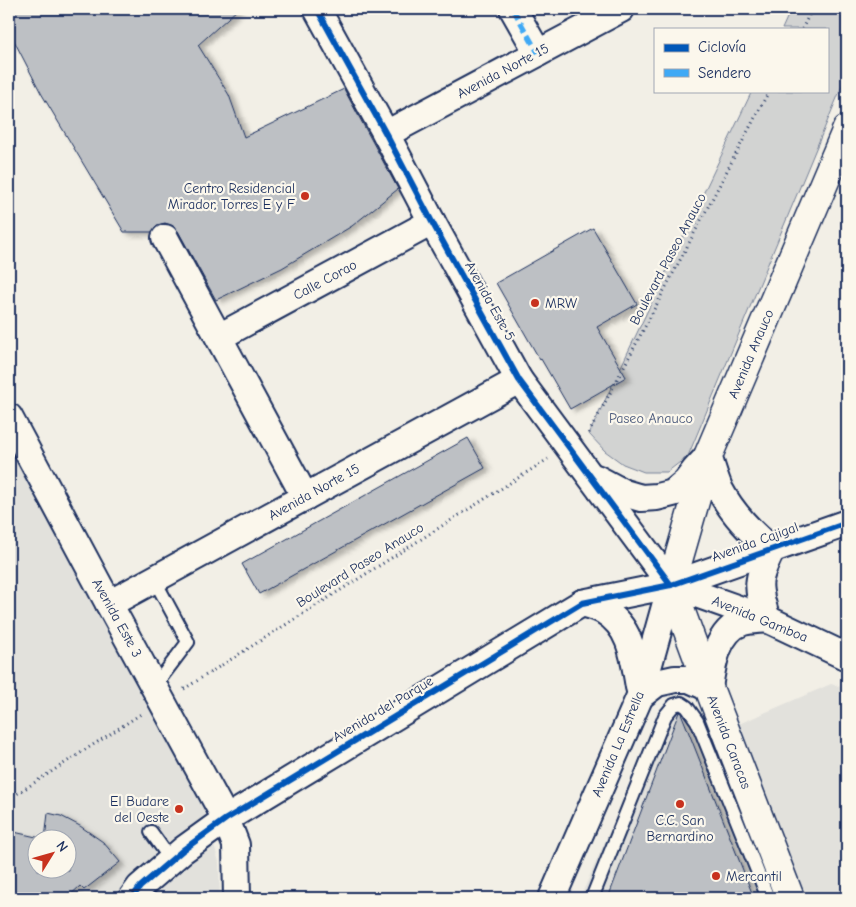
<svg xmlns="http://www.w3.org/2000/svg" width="856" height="907" viewBox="0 0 856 907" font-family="'Comic Neue',sans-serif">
<defs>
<filter id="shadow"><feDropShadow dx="5.5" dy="3" stdDeviation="2.5" flood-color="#0004"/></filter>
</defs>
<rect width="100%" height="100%" fill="#f2efe6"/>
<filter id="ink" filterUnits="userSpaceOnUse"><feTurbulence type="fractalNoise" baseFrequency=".02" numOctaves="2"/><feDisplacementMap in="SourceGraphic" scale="10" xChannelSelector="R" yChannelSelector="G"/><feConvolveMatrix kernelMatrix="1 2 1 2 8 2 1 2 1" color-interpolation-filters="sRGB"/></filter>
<g filter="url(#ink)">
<g fill="#e2e1dc" fill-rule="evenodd">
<path d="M9 443 197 788 219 862 220 898H9ZM38 840H68V870H38Z"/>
<polygon points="831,684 847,689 847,898 580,898 666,704 674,698 682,698 702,740"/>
</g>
<polygon fill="#d2d3d2" stroke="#768198" points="791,9 847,9 847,74 688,456 667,472 644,472 623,464 605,451 589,434 752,91 827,91 827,29 782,29"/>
<g fill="#bdc0c4" stroke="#1b2f5e" fill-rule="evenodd" filter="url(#shadow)">
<polygon points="9,9 238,9 198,45 229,95 244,137 344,89 398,189 352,226 282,268 216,300 178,231 173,226 165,223 157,225 152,232 124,232 41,93 9,31"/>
<polygon points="593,228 637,304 597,327 626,377 570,409 541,359 540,360 496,283"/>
<polygon points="468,438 485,468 259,594 242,564"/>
<polygon points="679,712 681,713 754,898 608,898"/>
<path d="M48 813 61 816 80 826 103 842 120 862 84 890 80 886 67 898H9V851L13 850 14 832 45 839ZM38 840H68V870H38Z"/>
</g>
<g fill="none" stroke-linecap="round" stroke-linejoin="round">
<defs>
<g id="lane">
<polyline points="154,579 188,642 154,687"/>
<polyline points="151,832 171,860"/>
<polyline points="592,898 665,716 674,705 681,703 687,707 697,721 768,898"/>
</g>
<g id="street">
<polyline points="317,9 386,134 432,222 519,380 671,585"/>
<polyline points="513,9 538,53"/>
<polyline points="386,134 621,9"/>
<polyline points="165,238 305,497"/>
<polyline points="219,337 432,222"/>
<polyline points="9,417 109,604 226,819 236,845 237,898"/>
<path d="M596 478 624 493 641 498 657 497 673 493 686 482 695 470 708 456C712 467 715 479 720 490 731 511 753 536 772 549"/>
<polyline points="671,585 767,619 847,657"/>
<path d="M582 603C589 605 598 607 604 611 632 628 634 659 639 687"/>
<polyline points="109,604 519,380"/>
<path d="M767 619C756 585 756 581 772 549"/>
<path d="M640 696 657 683 675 679H689L709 688C712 666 717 630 743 622 750 620 759 620 767 619"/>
<polyline points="132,898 140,887 183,850 226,819 582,603 671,585 847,523"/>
<polyline points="552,898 640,696 671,585"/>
</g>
<polyline id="secondary" points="790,898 709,688 671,585 708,456 847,129"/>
</defs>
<use href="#lane" stroke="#1b2f5e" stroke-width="16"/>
<use href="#street" stroke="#1b2f5e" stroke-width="30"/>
<use href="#secondary" stroke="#1b2f5e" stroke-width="31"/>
<g stroke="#1b2f5e" stroke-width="3" stroke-dasharray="1 4" stroke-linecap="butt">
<polyline points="802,29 812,9"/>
<polyline points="589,433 769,91"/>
<polyline points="184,689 548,459"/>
<polyline points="9,799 141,714"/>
</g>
<use href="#lane" stroke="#fbf7ec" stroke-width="12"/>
<use href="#street" stroke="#fbf7ec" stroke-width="26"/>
<use href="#secondary" stroke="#fbf7ec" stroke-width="28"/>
<polyline stroke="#3fa9f5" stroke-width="5" stroke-dasharray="10 5" stroke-linecap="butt" points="513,9 538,53"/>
<defs>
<g id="cycleway">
<polyline points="317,9 386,134 432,222 519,380 671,585"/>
<polyline points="132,898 140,887 183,850 226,819 582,603 671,585 847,523"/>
</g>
</defs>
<use href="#cycleway" stroke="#fbf7ec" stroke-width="9"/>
<use href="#cycleway" stroke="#0057b8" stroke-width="6"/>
</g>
</g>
<g fill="#c8321e" stroke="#fbf7ec" stroke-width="2">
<circle cx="305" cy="196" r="5"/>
<circle cx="535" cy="303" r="5"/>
<circle cx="680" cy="804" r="5"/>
<circle cx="179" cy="809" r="5"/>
<circle cx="716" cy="876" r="5"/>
</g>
<g text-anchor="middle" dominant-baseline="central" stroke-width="4.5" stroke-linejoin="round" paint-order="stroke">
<g font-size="14" fill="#1b2f5e" stroke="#fbf7ec">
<text transform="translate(503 71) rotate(-28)">Avenida Norte 15</text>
<text transform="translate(668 259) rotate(-62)">Boulevard Paseo Anauco</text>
<text transform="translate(325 280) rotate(-28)">Calle Corao</text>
<text transform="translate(490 301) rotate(61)">Avenida Este 5</text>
<text transform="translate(751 354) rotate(-67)">Avenida Anauco</text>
<text transform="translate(314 492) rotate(-29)">Avenida Norte 15</text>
<text transform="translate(755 542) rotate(-20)">Avenida Cajigal</text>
<text transform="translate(360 565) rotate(-32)">Boulevard Paseo Anauco</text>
<text transform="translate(117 618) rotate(61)">Avenida Este 3</text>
<text transform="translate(760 619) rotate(22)">Avenida Gamboa</text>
<text transform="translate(383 709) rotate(-31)">Avenida del Parque</text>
<text transform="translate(729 742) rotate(69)">Avenida Caracas</text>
<text transform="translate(618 744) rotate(-67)">Avenida La Estrella</text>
</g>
<g font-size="14" fill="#1b2f5e" stroke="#fbf7ec" text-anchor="end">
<text x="295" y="188">Centro Residencial<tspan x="295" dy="16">Mirador, Torres E y F</tspan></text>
<text x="545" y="303" text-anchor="start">MRW</text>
<text x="169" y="801">El Budare<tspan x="169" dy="16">del Oeste</tspan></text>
<text x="680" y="820" text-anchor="middle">C.C. San<tspan x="680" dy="16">Bernardino</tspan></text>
<text x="726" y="876" text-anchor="start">Mercantil</text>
</g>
<g font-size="14" fill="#49587b" stroke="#fbf7ec">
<text x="651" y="418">Paseo Anauco</text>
</g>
</g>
<rect width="856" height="907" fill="none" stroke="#fbf7ec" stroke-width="30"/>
<rect x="15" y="15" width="826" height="877" fill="none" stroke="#1b2f5e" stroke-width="2" filter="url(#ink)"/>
<rect x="654" y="28" width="175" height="65" fill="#fbf7ec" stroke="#a1a7b3"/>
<rect x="664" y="44" width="25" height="8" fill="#0057b8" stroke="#a1a7b3"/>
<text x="698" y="52" font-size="15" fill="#1b2f5e">Ciclovía</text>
<rect x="664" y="69" width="25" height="8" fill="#3fa9f5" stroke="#a1a7b3"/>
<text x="698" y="78" font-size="15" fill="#1b2f5e">Sendero</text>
<g transform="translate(52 854) rotate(53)"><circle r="24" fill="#fbf7ec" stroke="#a1a7b3"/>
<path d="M0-4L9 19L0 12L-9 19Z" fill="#c8321e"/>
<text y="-8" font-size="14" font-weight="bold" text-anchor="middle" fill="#1b2f5e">N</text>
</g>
</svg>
